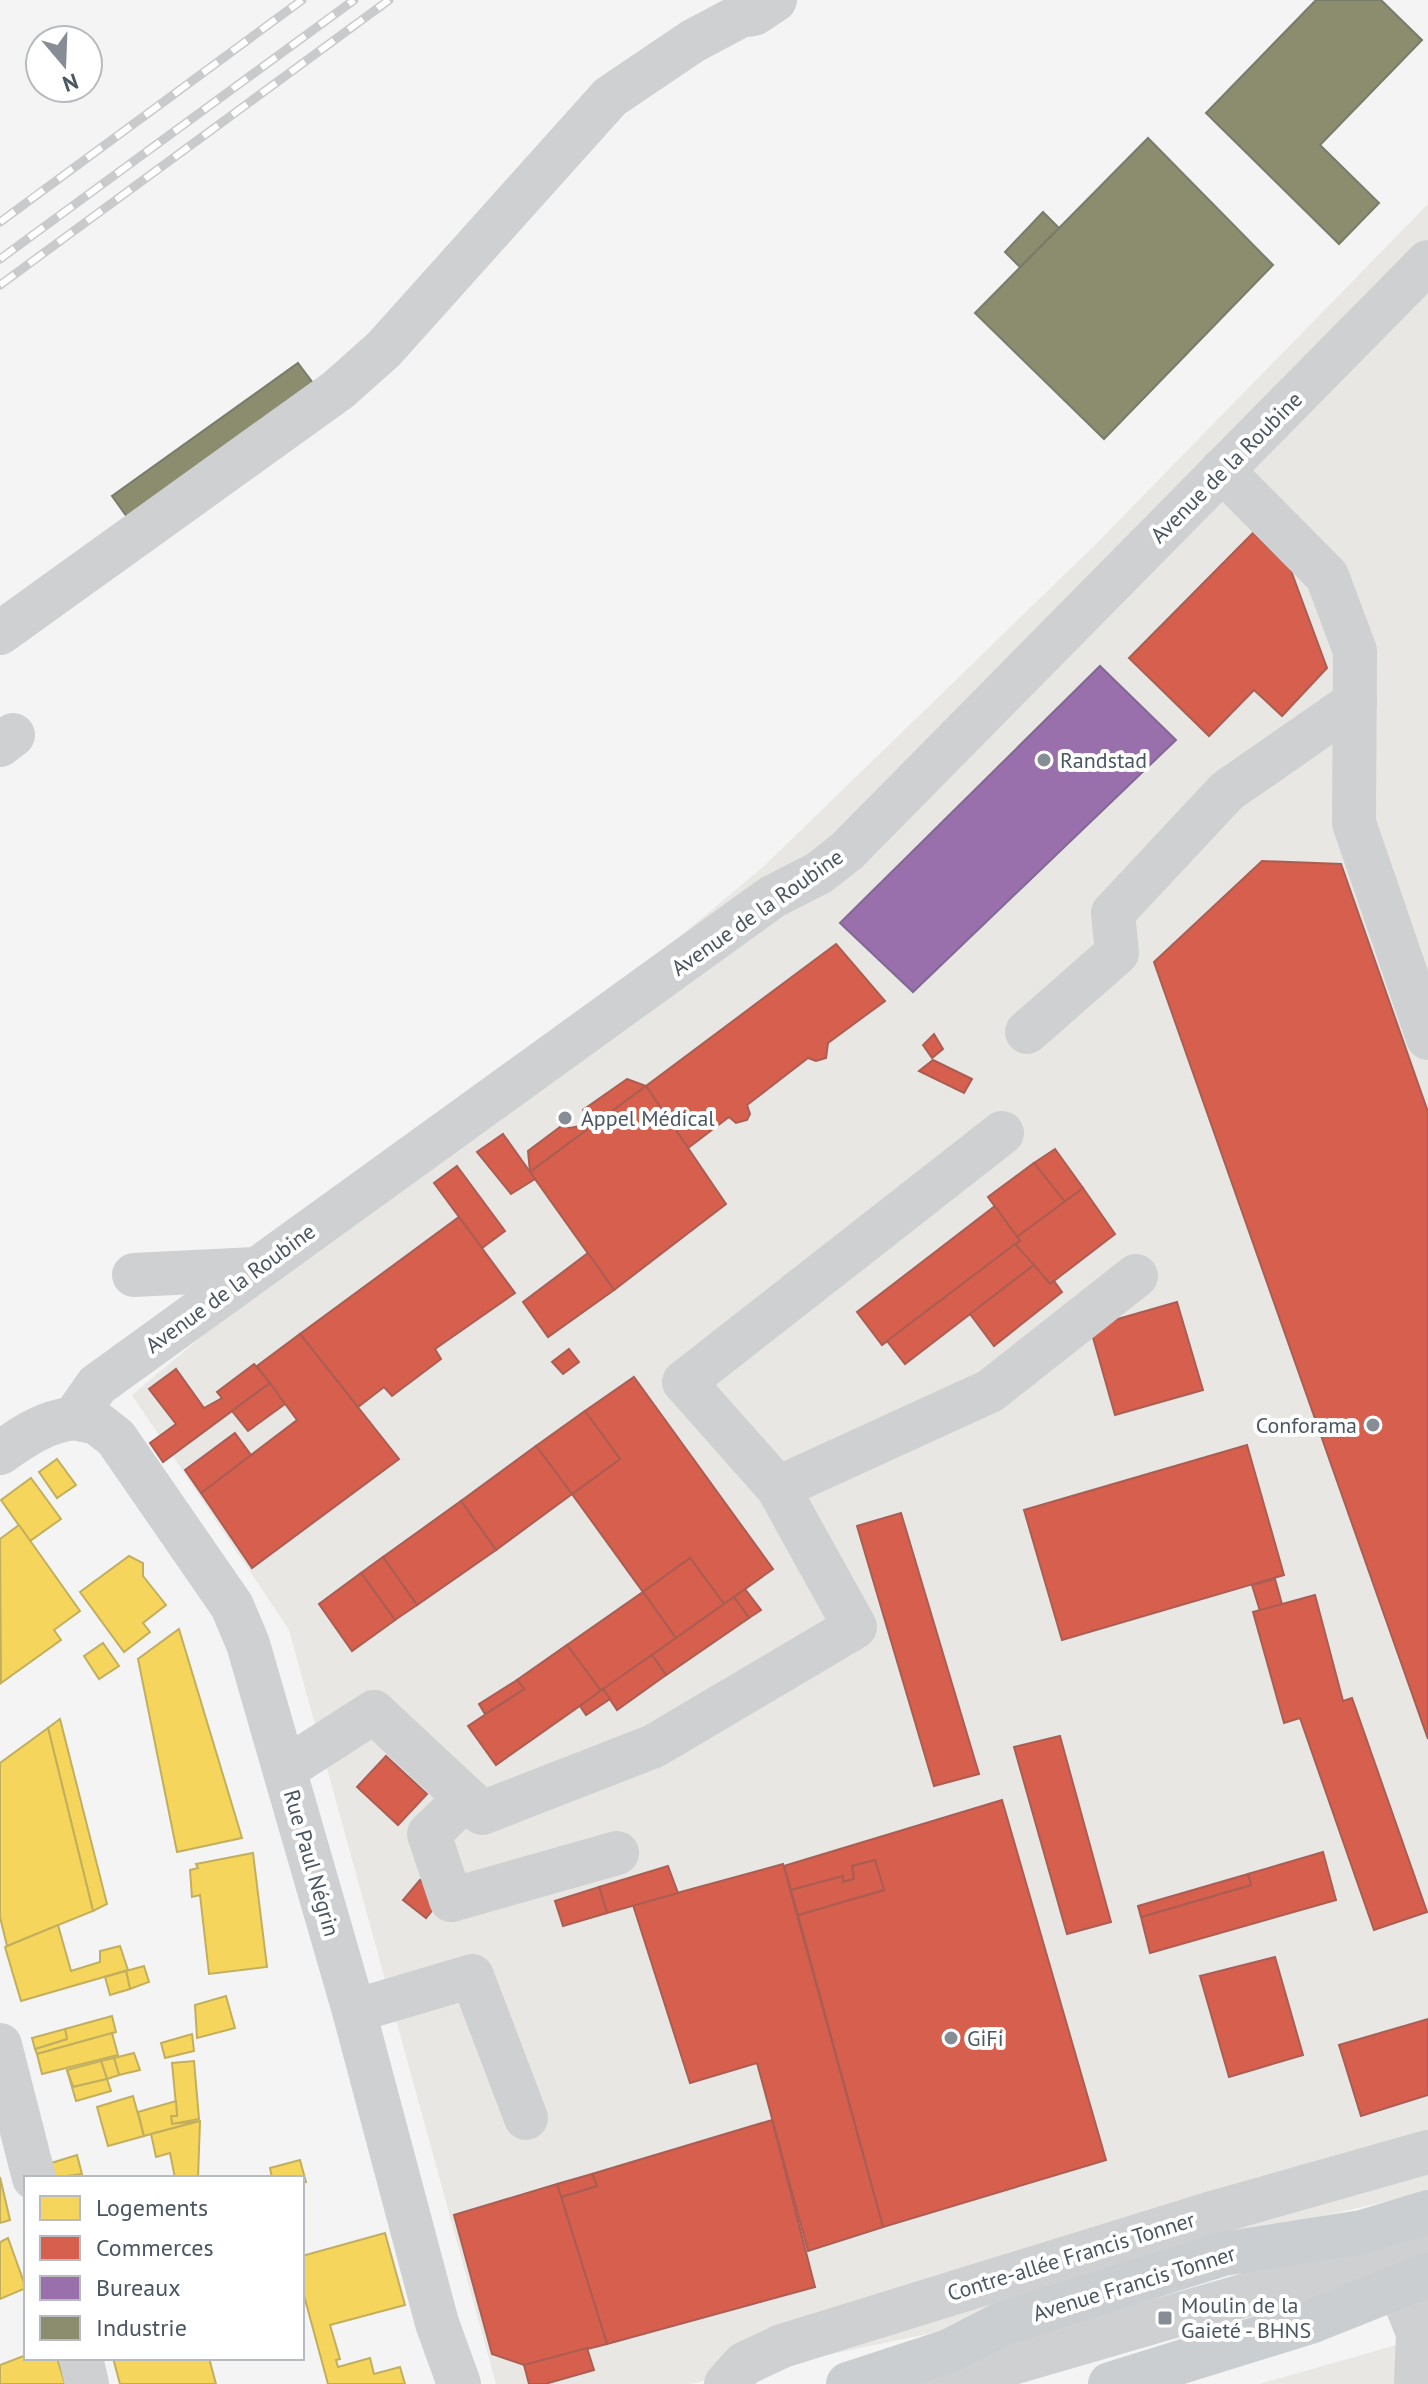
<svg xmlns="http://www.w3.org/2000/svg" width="1428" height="2384" viewBox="0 0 1428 2384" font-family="'PT Sans',sans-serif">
<rect width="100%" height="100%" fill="#f4f4f4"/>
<g fill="#e8e7e3">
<polygon points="1428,204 1428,2192 1296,2222 946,2330 690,2384 496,2384 289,1630 132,1395 763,867 1095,545"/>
<polygon points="1428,2336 1428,2384 1259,2384"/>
</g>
<g fill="#f6d55c" stroke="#c2af5e" stroke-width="2">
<polygon points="57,1459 76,1485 57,1498 39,1472"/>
<polygon points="31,1478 61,1519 30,1541 1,1500"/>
<polygon points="19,1525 80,1611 54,1630 61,1640 1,1683 0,1539"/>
<polygon points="129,1556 143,1563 143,1576 166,1605 143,1623 150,1632 124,1652 80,1592"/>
<polygon points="179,1629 242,1838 177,1852 138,1659"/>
<polygon points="103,1643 119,1666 99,1679 84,1656"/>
<polygon points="60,1719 107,1904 93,1911 48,1728"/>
<polygon points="48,1728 93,1911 7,1946 0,1917 0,1763"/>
<polygon points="253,1853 267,1967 209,1974 200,1895 192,1897 190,1870 198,1868 196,1864"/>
<polygon points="58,1925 71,1971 100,1962 100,1951 120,1946 128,1970 21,2001 5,1947"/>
<polygon points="144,1966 149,1982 130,1989 126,1971"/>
<polygon points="126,1971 130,1989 110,1995 105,1977"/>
<polygon points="226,1996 235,2028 197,2038 195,2005"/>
<polygon points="112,2016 116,2032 37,2054 35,2049 67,2039 65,2029"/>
<polygon points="65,2029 67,2039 35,2049 32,2038"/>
<polygon points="112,2033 118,2055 42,2074 37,2054"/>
<polygon points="192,2034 194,2051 165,2058 161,2043"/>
<polygon points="134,2053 140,2070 119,2075 114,2058"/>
<polygon points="114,2058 119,2075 107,2079 101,2061"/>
<polygon points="101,2061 107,2079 73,2087 67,2070"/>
<polygon points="194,2061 199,2119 172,2124 171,2116 177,2116 172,2063"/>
<polygon points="67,2070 73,2087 107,2079 111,2091 76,2101"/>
<polygon points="133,2096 144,2136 108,2146 97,2107"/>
<polygon points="176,2101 177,2116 171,2116 172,2124 199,2121 144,2136 138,2112"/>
<polygon points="200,2121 198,2178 175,2178 170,2153 156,2157 151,2134"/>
<polygon points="77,2155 82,2174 52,2178 48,2164"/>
<polygon points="300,2160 306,2182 302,2183 302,2178 272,2178 270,2168"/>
<polygon points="0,2177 10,2220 0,2223"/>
<polygon points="385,2233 405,2305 330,2325 340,2359 336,2360 338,2367 370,2358 374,2374 400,2367 405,2384 328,2384 302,2288 302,2256"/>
<polygon points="8,2238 26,2288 0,2299 0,2242"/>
<polygon points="26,2355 57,2358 65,2384 0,2384 0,2365"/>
<polygon points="113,2358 209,2358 216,2384 120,2384"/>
</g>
<g fill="#d6604d" stroke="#ac5d53" stroke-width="2">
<polygon points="1253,533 1290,568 1327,668 1282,716 1254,690 1209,736 1129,658"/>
<polygon points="1262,861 1341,864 1428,1112 1428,1739 1154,962"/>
<polygon points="836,944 885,1001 828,1043 826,1058 816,1061 808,1058 747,1105 750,1114 747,1120 736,1123 729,1117 688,1148 646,1086"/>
<polygon points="934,1034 943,1049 932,1058 923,1045"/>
<polygon points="933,1060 972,1079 964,1093 919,1071"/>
<polygon points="627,1079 646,1086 530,1172 528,1151 564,1124 570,1128 580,1126 585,1116 583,1110"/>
<polygon points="646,1086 726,1204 614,1290 530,1172"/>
<polygon points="503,1134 535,1179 511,1194 477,1152"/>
<polygon points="1055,1149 1083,1188 1065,1202 1034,1163"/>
<polygon points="1034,1163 1065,1202 1017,1237 988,1197"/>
<polygon points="457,1166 505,1231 482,1248 434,1183"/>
<polygon points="1083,1188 1115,1234 1050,1284 1015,1244 1020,1241 1017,1237"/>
<polygon points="995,1206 1020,1241 882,1345 857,1312"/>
<polygon points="459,1217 515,1293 435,1349 441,1359 392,1396 384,1387 358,1407 300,1334"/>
<polygon points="1015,1244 1034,1265 905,1364 887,1341"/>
<polygon points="588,1253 614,1290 548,1337 523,1302"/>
<polygon points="1034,1265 1050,1284 1054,1281 1062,1292 994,1346 970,1314"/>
<polygon points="1177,1302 1203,1390 1115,1415 1090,1327"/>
<polygon points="300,1334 399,1459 252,1568 201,1493 297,1420 257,1366"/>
<polygon points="569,1349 579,1362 563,1374 552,1362"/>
<polygon points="254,1364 270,1383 163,1462 150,1443 176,1424 149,1389 176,1369 204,1408 222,1398 217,1392"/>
<polygon points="634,1377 773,1569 724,1604 690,1558 643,1592 572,1494 620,1459 585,1411"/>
<polygon points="270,1383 285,1404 248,1431 232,1411"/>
<polygon points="585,1411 620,1459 572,1494 536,1446"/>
<polygon points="235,1433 251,1455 201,1493 185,1470"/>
<polygon points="1247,1445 1284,1575 1062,1640 1024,1510"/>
<polygon points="536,1446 572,1494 496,1550 461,1501"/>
<polygon points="461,1501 496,1550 417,1605 383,1557"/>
<polygon points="901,1513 979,1774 934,1786 857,1526"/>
<polygon points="383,1557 417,1605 395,1620 361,1573"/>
<polygon points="690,1558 724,1604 676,1638 643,1592"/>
<polygon points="361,1573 395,1620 352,1651 319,1604"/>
<polygon points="1275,1579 1282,1604 1260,1611 1252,1585"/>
<polygon points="745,1589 761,1610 749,1618 734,1597"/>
<polygon points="643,1592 676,1638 601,1691 567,1645"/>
<polygon points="1315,1595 1343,1701 1352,1698 1427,1912 1374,1930 1300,1718 1284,1723 1253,1612"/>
<polygon points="734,1597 749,1618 666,1675 652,1655"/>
<polygon points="567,1645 601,1691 496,1765 468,1726 524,1689 517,1680"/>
<polygon points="652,1655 666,1675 617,1710 603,1689"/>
<polygon points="517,1680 524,1689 485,1714 479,1704"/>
<polygon points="603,1689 610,1699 586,1715 580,1706"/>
<polygon points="1060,1736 1111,1922 1067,1934 1014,1747"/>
<polygon points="386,1756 427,1794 398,1825 357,1787"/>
<polygon points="1002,1800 1106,2160 883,2227 798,1915 884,1890 875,1860 852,1866 854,1879 843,1882 843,1876 791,1890 784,1866"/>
<polygon points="1323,1852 1336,1900 1150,1953 1141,1917 1251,1885 1248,1874"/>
<polygon points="875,1860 884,1890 798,1915 791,1890 843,1876 843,1882 854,1879 852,1866"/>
<polygon points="783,1864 883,2227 808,2251 757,2063 690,2083 633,1905"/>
<polygon points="668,1866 678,1893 607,1913 599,1887"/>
<polygon points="1248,1874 1251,1885 1141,1917 1138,1906"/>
<polygon points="420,1880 442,1898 426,1918 403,1900"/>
<polygon points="599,1887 607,1913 563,1926 555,1901"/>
<polygon points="1275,1957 1303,2055 1229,2077 1200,1976"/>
<polygon points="1428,2019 1428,2095 1361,2116 1339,2045"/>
<polygon points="772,2120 815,2287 607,2344 561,2197 597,2186 592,2174"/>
<polygon points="592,2174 597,2186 561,2197 557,2184"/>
<polygon points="557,2184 607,2344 524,2365 492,2354 454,2215"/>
<polygon points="587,2348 594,2370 545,2384 529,2384 524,2365"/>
</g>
<polygon fill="#9970ab" stroke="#816895" stroke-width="2" points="1100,666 1176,740 913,992 840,923"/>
<g fill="#8c8c6e" stroke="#787c6a" stroke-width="2">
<polygon points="1316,0 1381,0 1422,40 1320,145 1379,203 1339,244 1206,113"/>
<polygon points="1148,138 1273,265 1104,439 975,313"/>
<polygon points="1043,212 1059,228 1020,267 1005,252"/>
<polygon points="298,363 322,395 135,528 112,496"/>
</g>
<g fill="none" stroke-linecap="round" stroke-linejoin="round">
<g stroke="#ced0d2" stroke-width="44">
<polyline points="1222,470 1327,576 1355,651 1354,823 1428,1038"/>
<polyline points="0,633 338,390 384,349 610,97 693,41 740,16 754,14 775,0"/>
<polyline points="0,745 13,735"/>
<polyline points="1027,1032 1117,953 1113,913 1227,791 1355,702"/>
<polyline points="134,1275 255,1269"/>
<polyline points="74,1418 97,1423 116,1438 232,1606 248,1644 354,2011 437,2323 459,2384"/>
<path d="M0 1453C24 1436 44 1422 74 1418L97 1385 772 897 819 873 847 851 1428 262"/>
<polyline points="778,1488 684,1382 1002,1133"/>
<polyline points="285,1769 374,1712 482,1813 654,1746 855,1627 778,1488 990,1391 1136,1276"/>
<polyline points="466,1798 429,1834 451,1900 617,1853"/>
<polyline points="354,2011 472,1976 526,2118"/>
<polyline points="0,2045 34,2178"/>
<polyline points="1399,2286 1418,2333 1416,2384"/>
<polyline points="81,2358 87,2384"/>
<polyline points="726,2384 744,2364 782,2346 1209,2214 1428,2152"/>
<polyline points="940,2384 1428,2242"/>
</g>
<g stroke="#caced1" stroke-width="44">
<polyline points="848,2384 949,2351 1001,2324 1223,2254 1362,2232 1428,2212"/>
<polyline points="1110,2384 1310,2322 1428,2275"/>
</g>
<defs>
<g id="rail">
<polyline points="0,222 302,0"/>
<polyline points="0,259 354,0"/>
<polyline points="0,285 389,0"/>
</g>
</defs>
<use href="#rail" stroke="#c9cacc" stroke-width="9"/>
<use href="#rail" stroke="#fff" stroke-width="6" stroke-dasharray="18" stroke-linecap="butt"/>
</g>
<g fill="#868d94" stroke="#fff" stroke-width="3">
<circle cx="1044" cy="760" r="8"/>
<circle cx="565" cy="1118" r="8"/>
<circle cx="1373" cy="1425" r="8"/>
<circle cx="951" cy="2038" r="8"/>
<rect x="1157" y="2310" width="16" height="16" rx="4"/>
</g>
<g text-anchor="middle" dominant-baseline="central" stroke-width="8" stroke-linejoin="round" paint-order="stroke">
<g font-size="22" fill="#4a5661" stroke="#fff">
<text transform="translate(1226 467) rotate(-45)">Avenue de la Roubine</text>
<text transform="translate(757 912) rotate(-35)">Avenue de la Roubine</text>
<text transform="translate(230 1288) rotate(-36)">Avenue de la Roubine</text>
<text transform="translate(312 1863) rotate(74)">Rue Paul Négrin</text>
<text transform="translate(1071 2256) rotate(-17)">Contre-allée Francis Tonner</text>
<text transform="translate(1134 2283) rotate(-17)">Avenue Francis Tonner</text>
</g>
<g font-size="22" fill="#4a5661" stroke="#fff" text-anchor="start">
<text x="1060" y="760">Randstad</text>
<text x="581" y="1118">Appel Médical</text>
<text x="1357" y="1425" text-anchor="end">Conforama</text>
<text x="967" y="2038">GiFi</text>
<text x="1181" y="2305">Moulin de la<tspan x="1181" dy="25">Gaieté - BHNS</tspan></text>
</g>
</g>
<rect x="24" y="2176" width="280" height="184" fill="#ffffff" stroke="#b7bbc0" stroke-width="2"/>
<rect x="40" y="2196" width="40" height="24" fill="#f6d55c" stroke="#b7bbc0" stroke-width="2"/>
<text x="96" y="2216" font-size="24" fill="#4a5661">Logements</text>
<rect x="40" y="2236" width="40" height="24" fill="#d6604d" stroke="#b7bbc0" stroke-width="2"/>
<text x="96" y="2256" font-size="24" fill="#4a5661">Commerces</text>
<rect x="40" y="2276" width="40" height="24" fill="#9970ab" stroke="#b7bbc0" stroke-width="2"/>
<text x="96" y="2296" font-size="24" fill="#4a5661">Bureaux</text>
<rect x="40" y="2316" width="40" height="24" fill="#8c8c6e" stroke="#b7bbc0" stroke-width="2"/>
<text x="96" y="2336" font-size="24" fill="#4a5661">Industrie</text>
<g transform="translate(64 64) rotate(161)"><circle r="38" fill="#ffffff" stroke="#b7bbc0" stroke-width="2"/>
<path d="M0-6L14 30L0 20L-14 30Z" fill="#868d94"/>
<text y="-12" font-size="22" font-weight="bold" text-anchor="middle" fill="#4a5661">N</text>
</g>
</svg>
